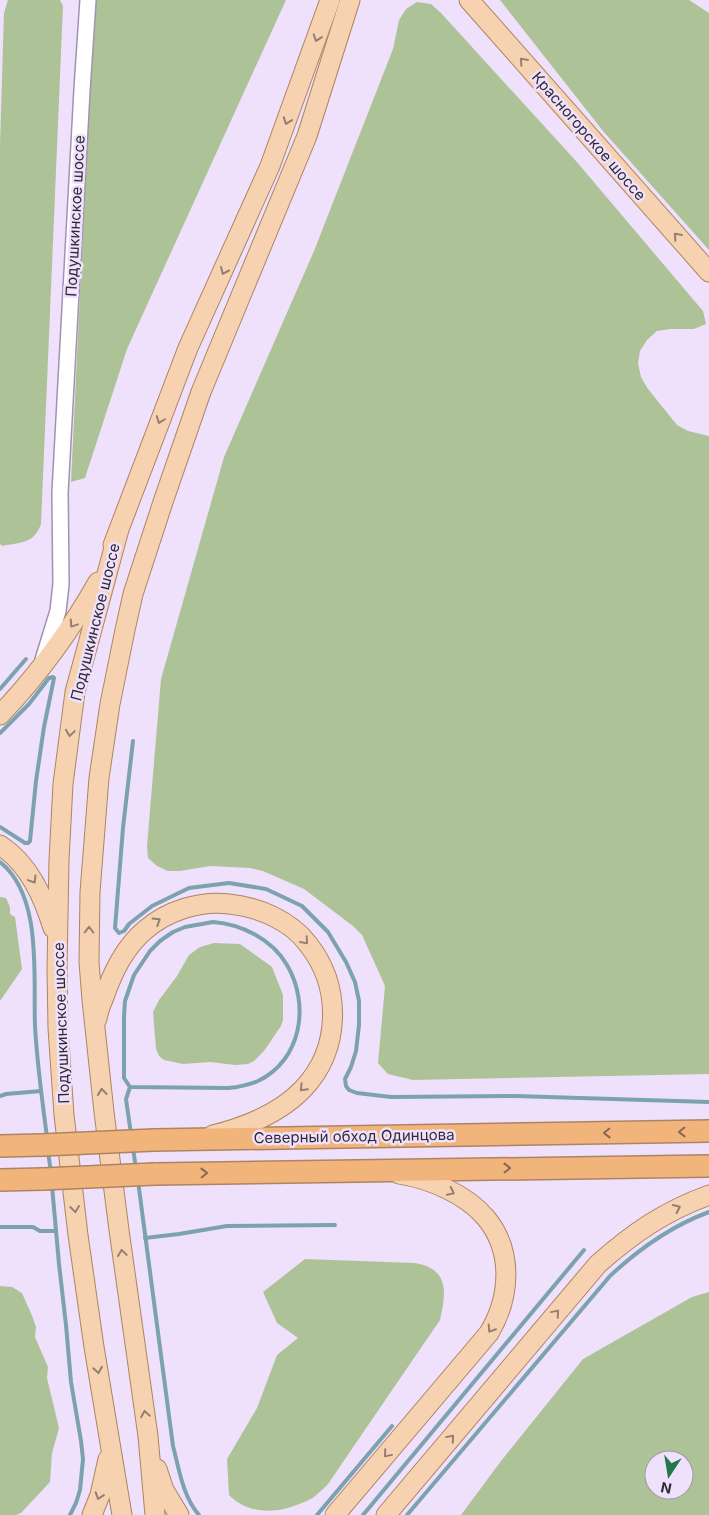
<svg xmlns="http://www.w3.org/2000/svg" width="709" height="1515" viewBox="0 0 709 1515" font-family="Inter,sans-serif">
<rect width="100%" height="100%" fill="#efe1fc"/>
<g fill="#aec298" fill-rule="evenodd">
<path d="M8 0H60L63 6 41 524C34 544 21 542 2 546L0 544V144L4 13Z"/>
<polygon points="94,0 286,0 127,349 85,478 71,482"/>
<polygon points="500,0 689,0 709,13 709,250 603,131"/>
<polygon points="417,2 431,4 441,13 576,161 703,311 706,324 694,329 670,329 657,331 647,340 640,351 638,363 641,377 648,389 677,425 688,431 709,436 709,1074 413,1080 388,1074 378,1063 385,986 362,935 353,926 304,889 263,871 250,868 210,866 180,871 168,871 157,866 148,858 147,846 161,679 224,457 314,251 393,49 399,20 406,9"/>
<polygon points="0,897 6,898 10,907 10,914 15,917 22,969 0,1001"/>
<polygon points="214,943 240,944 272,967 283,995 283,1020 281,1026 264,1051 254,1061 248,1064 235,1065 210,1062 183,1064 164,1060 159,1056 156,1049 153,1012 159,1000 177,976 189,955 200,947"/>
<path d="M305 1259 415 1263C450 1269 446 1293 440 1320L328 1484C324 1488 319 1493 314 1497 310 1500 304 1502 299 1504 276 1514 247 1514 229 1495L227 1459 257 1408 277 1355 298 1338 277 1323 263 1292Z"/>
<polygon points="0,1286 12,1287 22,1293 33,1318 36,1327 35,1337 48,1367 47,1378 59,1428 52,1453 50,1482 21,1513 16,1515 0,1515"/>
<path d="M709 1292V1515H461L501 1461 583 1359 692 1297ZM654 1460H684V1490H654Z"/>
</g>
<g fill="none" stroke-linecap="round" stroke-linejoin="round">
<g stroke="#7ca2b0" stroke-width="4">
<polyline points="0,689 26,659"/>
<polyline points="0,733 29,704 49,678 53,677 54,678 44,727 36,781 30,841 28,843 25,843 0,827"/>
<polyline points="133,741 123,828 115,928 119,933 124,931 129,924 152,906 189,888 229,883 266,889 302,906 328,932 346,962 355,982 359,1001 359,1025 356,1051 351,1067 345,1079 346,1086 349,1090 357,1093 391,1097 516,1096 709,1102"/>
<path d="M0 862C43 896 33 977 35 1026 37 1063 42 1100 47 1137"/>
<path d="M213 922C241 924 272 939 287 965 310 1004 302 1060 258 1081 248 1085 238 1087 228 1088L130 1087 124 1078V1016L125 1001 134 975 150 951 160 941 173 932 185 927Z"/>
<polyline points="130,1087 126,1099 131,1134"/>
<polyline points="0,1096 6,1094 41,1091"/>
<polyline points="133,1148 136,1169"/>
<polyline points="48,1152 51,1172"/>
<path d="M138 1181 173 1446C179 1469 183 1497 199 1515"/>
<polyline points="52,1186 59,1264 66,1325 71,1382 81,1441 83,1459 80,1490 76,1503 70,1515"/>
<polyline points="0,1227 33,1227 40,1231 56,1231"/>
<polyline points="145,1238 179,1234 227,1226 335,1225"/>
<polyline points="317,1515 392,1426"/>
<polyline points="363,1515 584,1250"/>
<path d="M407 1515 610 1276C640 1248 671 1226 709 1212"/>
</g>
<defs>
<polyline id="minor" points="43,660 58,611 61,584 60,493 82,90 88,0"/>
<g id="major">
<polyline points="469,0 709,272"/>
<polyline points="118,533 75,692 63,784 59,860 57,969 58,1028 64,1115 78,1235 94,1347 122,1515"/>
<polyline points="113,545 188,348 270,166 330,0"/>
<path d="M0 715C38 675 71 630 98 582"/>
<path d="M0 845C29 864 43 896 53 928"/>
<path d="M97 1019C98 1011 101 1004 104 997 113 972 124 948 145 930 167 911 200 900 229 904 258 907 290 920 308 944 342 987 341 1049 303 1089 280 1113 245 1127 213 1135"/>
<polyline points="157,1469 164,1490 179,1515"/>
<polyline points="92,1515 100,1495 108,1459"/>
<polyline points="155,1515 148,1436 119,1230 104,1112 92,1000 89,962 90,892 99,778 110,704 125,630 133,594 163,502 201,392 307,136 350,0"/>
<path d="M335 1515 489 1333C510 1298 514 1252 486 1218 466 1194 430 1179 399 1174"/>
<path d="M386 1515 598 1264C633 1233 665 1211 709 1195"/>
</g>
<g id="highway">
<polyline points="154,1140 709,1131"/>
<polyline points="0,1146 42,1145"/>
<polyline points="155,1174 709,1166"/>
<polyline points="0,1180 43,1179"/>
</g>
</defs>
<use href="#minor" stroke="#a292b2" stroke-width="18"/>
<use href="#major" stroke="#ad8463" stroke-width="21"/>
<use href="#highway" stroke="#ad8463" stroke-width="24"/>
<use href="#minor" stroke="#fff" stroke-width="15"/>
<use href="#major" stroke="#f7d2b0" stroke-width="19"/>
<use href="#highway" stroke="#f1b47b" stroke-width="21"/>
<defs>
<g id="highway-bridge">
<polyline points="42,1145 154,1140"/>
<polyline points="43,1179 155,1174"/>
</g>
</defs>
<use href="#highway-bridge" stroke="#ad8463" stroke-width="24" stroke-linecap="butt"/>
<use href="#highway-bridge" stroke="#f1b47b" stroke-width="21"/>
</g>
<defs><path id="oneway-chevron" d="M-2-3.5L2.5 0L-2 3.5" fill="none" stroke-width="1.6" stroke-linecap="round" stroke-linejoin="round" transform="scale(1.25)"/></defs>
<g stroke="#947e73">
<use href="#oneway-chevron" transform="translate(317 38) rotate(109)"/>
<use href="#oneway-chevron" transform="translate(523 61) rotate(-131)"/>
<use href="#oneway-chevron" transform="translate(287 121) rotate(110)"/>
<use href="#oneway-chevron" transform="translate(677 236) rotate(-131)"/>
<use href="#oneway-chevron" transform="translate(224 271) rotate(114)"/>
<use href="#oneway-chevron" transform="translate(160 420) rotate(111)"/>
<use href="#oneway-chevron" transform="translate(73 624) rotate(124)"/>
<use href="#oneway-chevron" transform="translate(70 733) rotate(98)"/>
<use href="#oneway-chevron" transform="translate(33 880) rotate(59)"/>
<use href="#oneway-chevron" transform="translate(157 921) rotate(-32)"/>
<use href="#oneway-chevron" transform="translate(89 930) rotate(-90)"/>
<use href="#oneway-chevron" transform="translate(305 941) rotate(49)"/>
<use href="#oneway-chevron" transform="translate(303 1088) rotate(134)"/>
<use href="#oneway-chevron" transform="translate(102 1092) rotate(-96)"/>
<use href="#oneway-chevron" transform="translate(451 1192) rotate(26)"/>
<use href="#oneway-chevron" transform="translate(677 1208) rotate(-25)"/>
<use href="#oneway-chevron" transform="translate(75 1209) rotate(83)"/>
<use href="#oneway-chevron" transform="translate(122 1253) rotate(-98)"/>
<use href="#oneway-chevron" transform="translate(556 1313) rotate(-50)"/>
<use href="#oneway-chevron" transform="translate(491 1329) rotate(123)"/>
<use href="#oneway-chevron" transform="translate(98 1370) rotate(81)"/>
<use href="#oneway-chevron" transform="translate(145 1414) rotate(-99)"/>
<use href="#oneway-chevron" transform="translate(451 1438) rotate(-50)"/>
<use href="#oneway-chevron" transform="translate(387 1454) rotate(130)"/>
<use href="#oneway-chevron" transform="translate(99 1496) rotate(109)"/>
</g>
<g stroke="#876855">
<use href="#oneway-chevron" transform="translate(682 1132) rotate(179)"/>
<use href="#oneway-chevron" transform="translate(607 1133) rotate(179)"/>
<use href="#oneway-chevron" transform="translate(507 1168) rotate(-1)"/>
<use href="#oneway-chevron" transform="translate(204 1173) rotate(-1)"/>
</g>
<g text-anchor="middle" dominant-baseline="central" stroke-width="5" stroke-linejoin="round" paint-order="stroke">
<g font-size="15" fill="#302a36" stroke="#efe1fc">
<text transform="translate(589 136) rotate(49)">Красногорское шоссе</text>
<text transform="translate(75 216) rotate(-87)">Подушкинское шоссе</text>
<text transform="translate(95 622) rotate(-76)">Подушкинское шоссе</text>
<text transform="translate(61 1023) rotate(-92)">Подушкинское шоссе</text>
<text transform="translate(354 1136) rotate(-1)">Северный обход Одинцова</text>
</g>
</g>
<g transform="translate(669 1475) rotate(192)"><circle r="24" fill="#efe1fc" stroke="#a398ad"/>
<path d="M0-4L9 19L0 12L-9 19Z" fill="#22774b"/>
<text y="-8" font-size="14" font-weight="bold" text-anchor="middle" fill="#302a36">N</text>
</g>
</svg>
